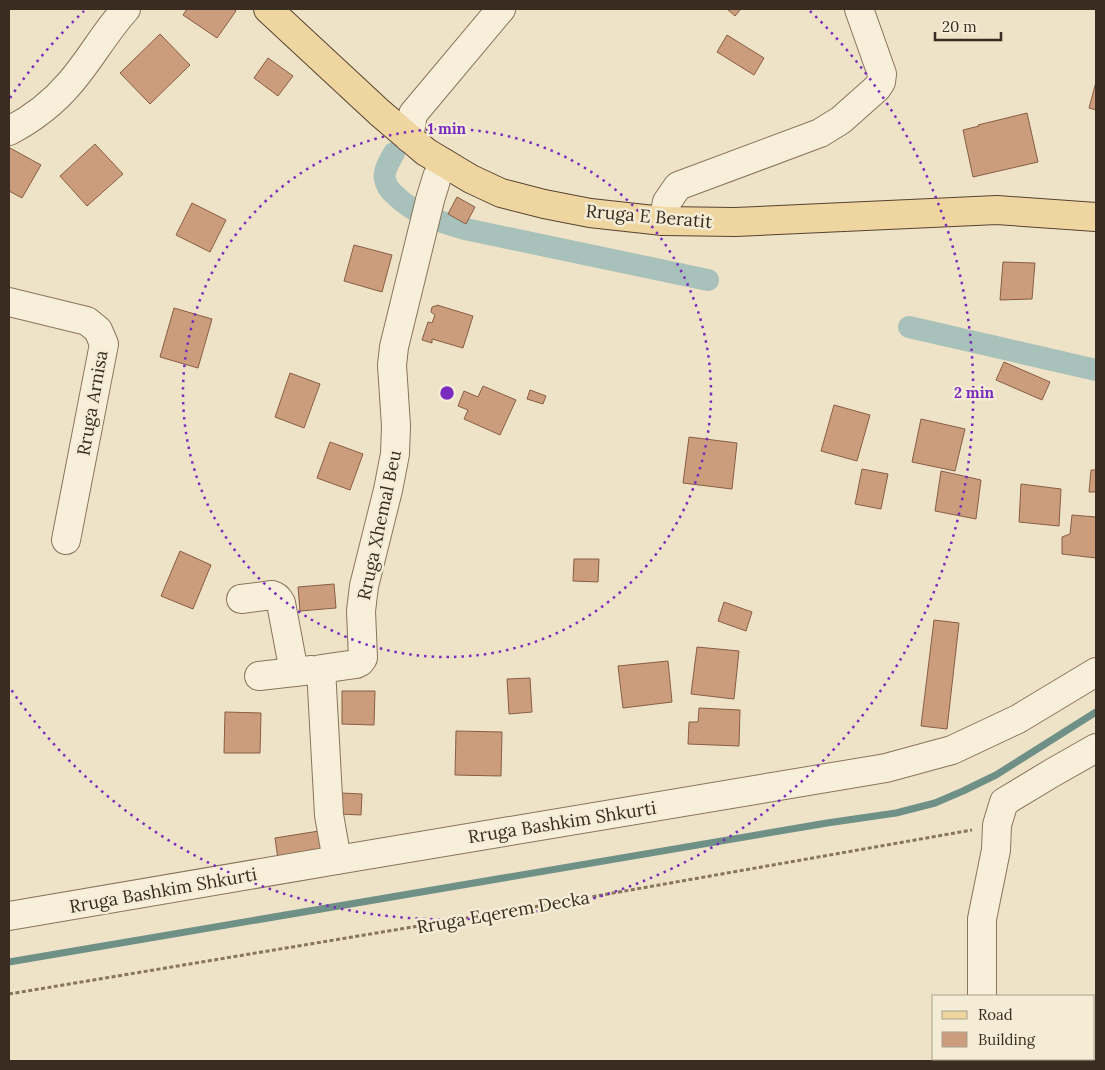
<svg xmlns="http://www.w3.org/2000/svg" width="1105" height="1070" viewBox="0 0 1105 1070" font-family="Lora,serif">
<rect width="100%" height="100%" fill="#eee2c7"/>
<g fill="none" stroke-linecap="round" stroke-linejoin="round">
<polyline stroke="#6e9087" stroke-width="7" points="9,962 827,823 896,813 935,803 963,791 996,775 1096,712"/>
<g stroke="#a8c1ba" stroke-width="22">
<path d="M394 153C390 161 383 170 385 179 386 185 390 191 395 195 415 215 438 221 465 229L708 280"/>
<polyline points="909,327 1096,370"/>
</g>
</g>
<g fill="#cb9d7d" stroke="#885e43">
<polygon points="187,9 233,9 236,11 217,38 183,15"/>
<polygon points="727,9 741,9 735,16"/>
<polygon points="160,34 190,65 150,104 120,73"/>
<polygon points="727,35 764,58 754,75 717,52"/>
<polygon points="268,58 293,76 278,96 254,78"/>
<polygon points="1096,82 1096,110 1089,108"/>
<polygon points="1027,113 1038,162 973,177 963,130 979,126 978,125"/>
<polygon points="95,144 123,174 87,206 60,176"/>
<polygon points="10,148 41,165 22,198 9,191 9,150"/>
<polygon points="457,197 475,207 466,224 448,214"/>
<polygon points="192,203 226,220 210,252 176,235"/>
<polygon points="354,245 392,255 382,292 344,281"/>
<polygon points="1003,262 1035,263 1032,299 1000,300"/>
<polygon points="437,305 473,316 463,348 432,339 432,343 422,340 428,322 432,323 435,315 431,312 432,307 435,306 437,306"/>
<polygon points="174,308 212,319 198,368 160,357"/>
<polygon points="1004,362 1050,382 1042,400 996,380"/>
<polygon points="290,373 320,384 304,428 275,417"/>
<polygon points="483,386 516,400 500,435 464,419 468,410 458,406 464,391 478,397"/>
<polygon points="530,390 546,396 543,404 527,399"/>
<polygon points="834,405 870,415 857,461 821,451"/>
<polygon points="921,419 965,429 955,471 912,462"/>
<polygon points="689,437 737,443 732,489 683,483"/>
<polygon points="330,442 363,454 350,490 317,478"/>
<polygon points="862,469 888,474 881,509 855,504"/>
<polygon points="1091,470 1096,470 1096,492 1089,492"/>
<polygon points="941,471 981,480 976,519 935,511"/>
<polygon points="1021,484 1061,489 1059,526 1019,522"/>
<polygon points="1072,515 1096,517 1096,558 1062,554 1062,537 1070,534"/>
<polygon points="180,551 211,565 193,609 161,596"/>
<polygon points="574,559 599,559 598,582 573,581"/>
<polygon points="334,584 336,608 300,611 298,587"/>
<polygon points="724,602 752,612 746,631 718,621"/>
<polygon points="934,620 959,623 947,729 921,726"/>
<polygon points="697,647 739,651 734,699 691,694"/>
<polygon points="668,661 672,702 623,708 618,666"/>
<polygon points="530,678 532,712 509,714 507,679"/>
<polygon points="342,691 375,691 374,725 342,724"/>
<polygon points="699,708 740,710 739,746 688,744 689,722 698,722"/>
<polygon points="225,712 261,713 260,753 224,753"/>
<polygon points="456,731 502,732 501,776 455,775"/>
<polygon points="341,793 362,794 361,815 340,814"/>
<polygon points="319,831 322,852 278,859 275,838"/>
</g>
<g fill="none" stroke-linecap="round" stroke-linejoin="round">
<defs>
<g id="minor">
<path d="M9 131C32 119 53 103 70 83 90 60 105 32 126 9"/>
<polyline points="409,138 413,114 501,9"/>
<polyline points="663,221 667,202 678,186 820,133 841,120 877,88 881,82 882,74 859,9"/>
<polyline points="9,302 87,321 98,330 104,344 66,540"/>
<path d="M241 599 272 595C277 596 279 599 281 603L294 672"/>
<polyline points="259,676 312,670"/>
<polyline points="337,860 329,815 321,669 356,664 360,662 363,658 361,611 364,586 388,490 395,454 396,426 392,365 394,347 430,200 437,177 444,163"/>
<polyline points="9,916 337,860 886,768 952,750 1018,719 1096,672"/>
<polyline points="982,996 982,919 996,850 997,825 1004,802 1052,773 1096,748"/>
<polyline points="984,1059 984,1061"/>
</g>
<polyline id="major" points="268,9 380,113 426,152 471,179 501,193 544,204 590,213 663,221 735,222 997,210 1096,217"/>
</defs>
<use href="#minor" stroke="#89745c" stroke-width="30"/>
<use href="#major" stroke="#574230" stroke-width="30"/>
<polyline stroke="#89745c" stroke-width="3" stroke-dasharray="4 2.5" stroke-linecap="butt" points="9,994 551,904 972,830"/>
<use href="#minor" stroke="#f8efda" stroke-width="28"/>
<use href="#major" stroke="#efd6a0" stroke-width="28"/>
</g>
<g fill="none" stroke="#7b2cbf" stroke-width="2.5" stroke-dasharray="2.5 5">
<circle cx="447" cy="393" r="264"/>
<path d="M10 98A527 527 0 0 1 84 11M810 11A527 527 0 1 1 10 688"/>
</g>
<g text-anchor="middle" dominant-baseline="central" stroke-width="5" stroke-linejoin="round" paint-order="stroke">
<g font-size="18" fill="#3a2c20" stroke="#f5ecd6">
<text transform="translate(649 216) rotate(5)">Rruga E Beratit</text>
<text transform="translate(92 403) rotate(-80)">Rruga Arnisa</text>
<text transform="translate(379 525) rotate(-78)">Rruga Xhemal Beu</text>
<text transform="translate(562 822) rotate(-9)">Rruga Bashkim Shkurti</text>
<text transform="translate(163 890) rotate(-10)">Rruga Bashkim Shkurti</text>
<text transform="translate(503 912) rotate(-10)">Rruga Eqerem Decka</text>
</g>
</g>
<circle cx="447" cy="393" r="8" fill="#7b2cbf" stroke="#f5ecd6" stroke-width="2.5"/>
<g font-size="15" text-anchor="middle" font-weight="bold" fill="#7b2cbf" stroke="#f5ecd6" stroke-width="5" stroke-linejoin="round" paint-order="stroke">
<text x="447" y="134">1 min</text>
<text x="974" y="398">2 min</text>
</g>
<rect width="1105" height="1070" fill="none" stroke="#3a2c20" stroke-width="20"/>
<rect x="932" y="995" width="162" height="65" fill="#f5ecd6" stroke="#aa9f8d"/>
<rect x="942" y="1011" width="25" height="8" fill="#efd6a0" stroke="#aa9f8d"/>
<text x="978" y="1020" font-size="15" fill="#3a2c20">Road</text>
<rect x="942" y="1032" width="25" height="15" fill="#cb9d7d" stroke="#aa9f8d"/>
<text x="978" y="1045" font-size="15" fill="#3a2c20">Building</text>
<path d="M935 32v8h66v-8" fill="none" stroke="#3a2c20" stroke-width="2.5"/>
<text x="942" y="32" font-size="15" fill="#3a2c20" stroke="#f5ecd6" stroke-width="4" paint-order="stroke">20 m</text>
</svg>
